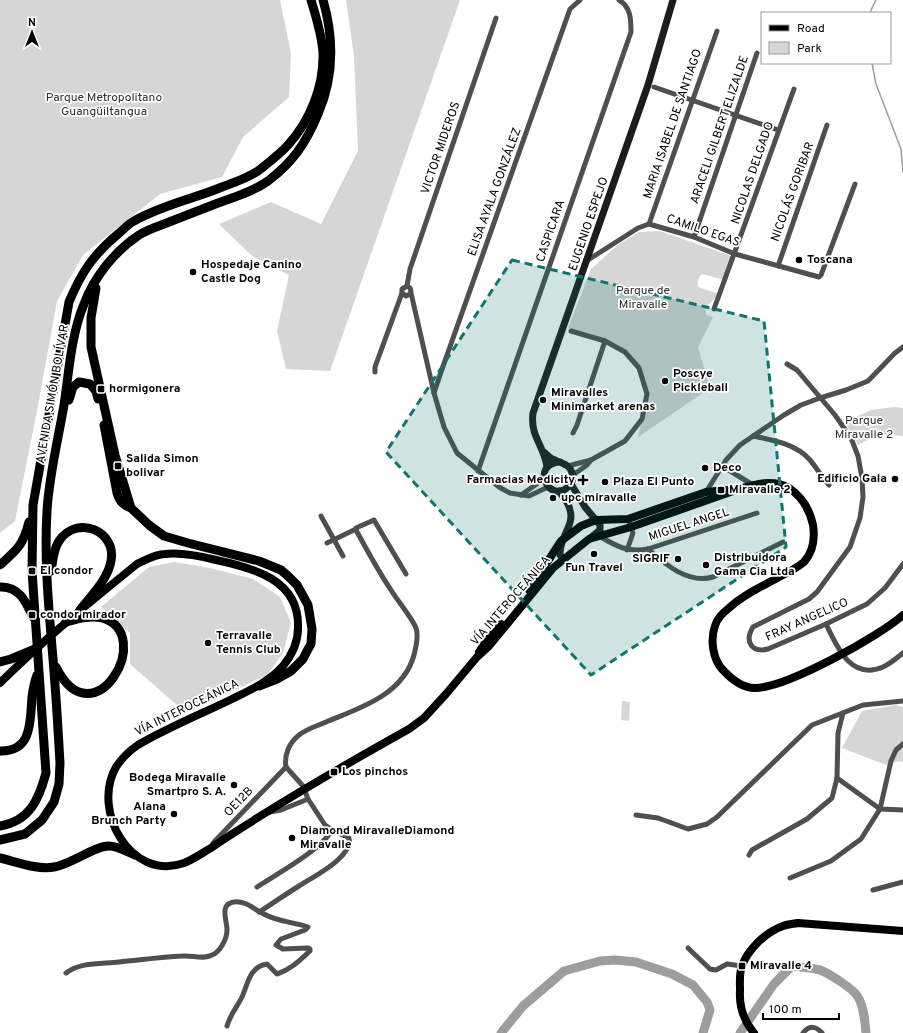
<svg xmlns="http://www.w3.org/2000/svg" width="903" height="1033" viewBox="0 0 903 1033" font-family="Overpass,sans-serif">
<rect width="100%" height="100%" fill="#fff"/>
<g fill="#d6d6d6">
<polygon points="0,0 280,0 291,53 289,97 243,137 222,177 160,194 83,255 57,301 37,411 15,521 0,533"/>
<polygon points="346,0 460,0 330,371 286,369 277,331 289,275 252,256 219,224 271,202 321,224 358,151 354,56"/>
<path d="M660 231 731 256 724 280 702 274C698 277 697 281 698 287L719 294 706 307V315L713 317 698 347 710 388 638 437 647 395 640 370 626 353 606 340 568 328 591 269 619 244 639 232Z"/>
<path d="M894 407 903 408V436C879 433 878 435 858 445L845 422 871 410Z"/>
<polygon points="174,562 210,568 253,579 280,597 291,623 283,653 267,675 186,713 130,664 130,633 101,607 149,567"/>
<polygon points="622,701 630,702 629,721 621,720"/>
<polygon points="896,705 903,707 903,762 899,761 886,765 842,748 862,711"/>
</g>
<g fill="none" stroke-linecap="round" stroke-linejoin="round">
<g stroke="#9d9d9d" stroke-width="1.5">
<polyline points="871,13 871,10 876,0"/>
<polyline points="872,63 876,84 901,149 903,172"/>
</g>
<g stroke="#9d9d9d" stroke-width="9">
<polyline points="501,1033 523,1006 564,971 600,961 615,960 636,962 672,974 693,985 707,1002 710,1010 703,1033"/>
<path d="M740 1033 774 984 792 966C802 967 811 968 820 970 828 973 854 989 858 997 864 1007 865 1022 866 1033"/>
</g>
<g stroke="#4f4f4f" stroke-width="5">
<polyline points="654,87 778,130"/>
<polyline points="649,224 717,31"/>
<polyline points="694,237 757,53"/>
<polyline points="588,260 638,228 649,224 694,237 735,254 819,277 821,275 855,184"/>
<polyline points="778,266 827,125"/>
<polyline points="407,286 410,288 411,291 410,294 406,296 402,293 402,289 407,286 410,269 496,18"/>
<polyline points="411,293 434,393 444,427 457,453 499,487 510,493 529,496 548,487"/>
<polyline points="714,309 794,89"/>
<polyline points="571,331 605,341 625,352 639,368 647,394 642,419 625,441 591,460 587,465 573,475"/>
<path d="M787 364 797 370 835 415 851 438 858 456 862 478 863 497 860 518 850 547 817 592 809 599 753 627C744 642 752 653 768 649L826 624 867 604 885 588 903 564"/>
<polyline points="375,372 375,367 402,293"/>
<polyline points="434,393 441,372 570,9 580,0"/>
<polyline points="573,433 577,425 605,341"/>
<path d="M753 436C773 440 796 444 810 460 817 468 821 477 829 485"/>
<polyline points="568,466 591,460"/>
<polyline points="722,466 753,485"/>
<path d="M478 471 631 32C631 20 631 7 619 0"/>
<polyline points="706,492 726,460 740,445 784,415 801,405 820,398 846,390 868,381 895,353 903,347"/>
<polyline points="521,495 544,479"/>
<polyline points="321,516 343,556"/>
<path d="M599 536C616 546 628 553 648 549L757 513"/>
<polyline points="327,543 356,529"/>
<path d="M648 549C666 565 688 584 713 577L783 542"/>
<polyline points="627,550 633,533 628,519"/>
<path d="M826 624C837 647 851 681 883 667 890 664 897 658 903 653"/>
<path d="M286 767C284 755 289 743 299 735 306 729 317 726 326 722 360 708 403 695 414 655 416 647 419 636 416 628 412 618 397 600 391 590 378 571 367 550 356 530V528L374 520 406 574"/>
<polyline points="837,778 880,809 903,810"/>
<polyline points="270,812 281,810 308,799"/>
<polyline points="636,815 658,818 688,829 707,824 717,817 812,725 863,705 903,701"/>
<polyline points="213,843 286,767"/>
<polyline points="749,855 752,850 807,819 832,798 837,778 838,733 843,713"/>
<polyline points="790,878 831,861 861,839 880,809 891,761 896,750 903,744"/>
<path d="M257 887C277 874 321 850 332 830"/>
<polyline points="873,890 903,882"/>
<path d="M259 912C273 903 286 894 299 886 313 877 353 857 349 838L332 830 325 825 308 799 303 786 286 767"/>
<polyline points="688,948 710,969 716,970 727,964 742,966"/>
<path d="M66 973C80 962 101 964 119 962 140 960 161 957 182 956 192 955 203 960 212 955 220 952 227 939 227 930 227 920 219 904 234 902 245 900 255 910 264 914 278 922 294 922 308 927L305 930 281 939 276 945 283 949 308 948 310 949V951C299 961 290 970 277 974L267 964C249 967 248 984 242 997 237 1007 230 1015 227 1026"/>
<path d="M803 1033C809 1025 816 1026 822 1033"/>
</g>
<g stroke="#1c1c1c" stroke-width="7">
<path d="M545 453C548 456 551 459 555 460 558 462 563 463 566 465 573 469 575 480 569 486 550 506 529 464 560 462"/>
<path d="M547 467C544 445 530 437 533 413L648 85 673 0"/>
<polyline points="571,484 585,507 600,525 600,530 589,539"/>
<path d="M559 491C563 497 569 503 570 510 575 525 559 537 560 555L564 559"/>
</g>
<g stroke="#000" stroke-width="8">
<polyline points="529,590 561,541 581,526 596,520 628,519 706,492 726,490"/>
<polyline points="479,652 484,644 501,624"/>
<path d="M0 683C43 640 90 602 137 564 146 560 155 554 165 554 182 552 200 556 216 560 254 568 300 580 298 628 298 642 292 655 283 666 269 682 248 691 230 700 199 715 167 728 138 745 129 751 122 758 116 767 91 811 131 882 184 863 194 859 202 853 211 848 225 838 240 829 254 820 305 788 357 758 409 729L424 718 446 694 477 657 489 646 553 568 589 539 631 527 739 489C755 484 773 479 789 488 802 497 810 510 813 525 815 538 813 552 804 562 797 568 789 572 781 576 763 586 744 594 729 608 723 613 717 618 715 626 710 640 713 659 722 669 731 679 742 688 755 688 786 688 880 636 903 615"/>
<path d="M754 1033C743 1020 739 1007 740 990 740 983 739 973 742 966 748 949 766 932 783 926 788 924 793 924 798 923L903 931"/>
</g>
<g stroke="#000" stroke-width="9">
<polyline points="96,288 91,318 91,347 115,455 131,508 149,525 164,536 188,543 259,561 281,570 289,577 297,585 308,605 312,629 311,644 307,651 303,659 291,671 277,679 259,686"/>
<polyline points="69,400 73,387 79,382 90,384 96,391 98,399"/>
<path d="M104 425 117 493C120 502 123 505 131 508"/>
<path d="M0 565C18 549 23 545 29 522"/>
<path d="M51 571C53 561 53 550 59 541 77 514 117 531 111 561 108 579 91 596 80 610"/>
<path d="M0 587C19 586 26 602 33 617"/>
<polyline points="0,662 11,659 35,649"/>
<path d="M56 667C94 743 157 633 102 618 90 615 77 619 66 622"/>
<path d="M0 751C33 752 30 720 32 697 33 689 34 683 37 675"/>
<path d="M0 826C30 821 39 799 46 773L32 571 33 505 69 302C81 273 93 255 118 234 123 230 128 224 134 221 162 205 193 199 222 187 233 183 249 177 258 171 268 163 280 154 288 145 310 121 324 86 323 53 322 35 316 17 311 0"/>
<path d="M0 840 25 834 42 820 54 802 59 784 60 763C58 728 56 694 53 659 49 610 44 561 47 511 49 476 58 440 64 405 69 372 71 335 84 304 94 277 115 251 139 235 147 230 156 227 164 224 182 217 200 210 218 203 235 197 254 191 268 181 293 162 306 143 318 114 334 77 334 38 323 0"/>
<path d="M0 858C17 862 37 870 54 867 72 864 94 846 109 846 118 846 127 852 135 855"/>
</g>
</g>
<path fill="#0f766e" fill-opacity="0.2" stroke="#0f766e" stroke-width="3" stroke-dasharray="8 5" stroke-linejoin="round" d="M512 260 764 321 786 547 591 675 386 452Z"/>
<g fill="#000" stroke="#fff" stroke-width="1.5">
<circle cx="799" cy="260" r="4"/>
<circle cx="193" cy="272" r="4"/>
<circle cx="665" cy="381" r="4"/>
<rect x="97" y="385" width="8" height="8" rx="2"/>
<circle cx="543" cy="400" r="4"/>
<rect x="114" y="462" width="8" height="8" rx="2"/>
<circle cx="705" cy="468" r="4"/>
<circle cx="895" cy="479" r="4"/>
<path d="M581 474h4v4h4v4h-4v4h-4v-4h-4v-4h4z"/>
<circle cx="605" cy="482" r="4"/>
<rect x="717" y="486" width="8" height="8" rx="2"/>
<circle cx="553" cy="498" r="4"/>
<circle cx="594" cy="554" r="4"/>
<circle cx="678" cy="559" r="4"/>
<circle cx="706" cy="565" r="4"/>
<rect x="28" y="567" width="8" height="8" rx="2"/>
<rect x="28" y="611" width="8" height="8" rx="2"/>
<circle cx="208" cy="643" r="4"/>
<rect x="330" y="768" width="8" height="8" rx="2"/>
<circle cx="234" cy="785" r="4"/>
<circle cx="174" cy="814" r="4"/>
<circle cx="292" cy="838" r="4"/>
<rect x="738" y="962" width="8" height="8" rx="2"/>
</g>
<g text-anchor="middle" dominant-baseline="central" stroke-width="3.5" stroke-linejoin="round" paint-order="stroke">
<g font-size="12" fill="#2d2d2d" stroke="#fff">
<text x="104" y="98">Parque Metropolitano<tspan x="104" dy="14">Guangüiltangua</tspan></text>
<text x="643" y="291">Parque de<tspan x="643" dy="14">Miravalle</tspan></text>
<text x="864" y="421">Parque<tspan x="864" dy="14">Miravalle 2</tspan></text>
</g>
<g font-size="12" fill="#000" stroke="#fff">
<text transform="translate(673 124) rotate(-71)">MARIA ISABEL DE SANTIAGO</text>
<text transform="translate(720 130) rotate(-71)">ARACELI GILBERT ELIZALDE</text>
<text transform="translate(441 148) rotate(-71)">VICTOR MIDEROS</text>
<text transform="translate(753 173) rotate(-71)">NICOLAS DELGADO</text>
<text transform="translate(495 192) rotate(-70)">ELISA AYALA GONZÁLEZ</text>
<text transform="translate(793 192) rotate(-70)">NICOLÁS GORIBAR</text>
<text transform="translate(589 224) rotate(-71)">EUGENIO ESPEJO</text>
<text transform="translate(551 231) rotate(-71)">CASPICARA</text>
<text transform="translate(703 231) rotate(19)">CAMILO EGAS</text>
<text transform="translate(53 394) rotate(-80)">AVENIDA SIMÓN BOLÍVAR</text>
<text transform="translate(689 525) rotate(-18)">MIGUEL ANGEL</text>
<text transform="translate(511 601) rotate(-49)">VÍA INTEROCEÁNICA</text>
<text transform="translate(807 620) rotate(-24)">FRAY ANGELICO</text>
<text transform="translate(187 708) rotate(-26)">VÍA INTEROCEÁNICA</text>
<text transform="translate(239 802) rotate(-46)">OE12B</text>
</g>
<g font-size="12" font-weight="bold" fill="#000" stroke="#fff" text-anchor="start">
<text x="807" y="260">Toscana</text>
<text x="201" y="265">Hospedaje Canino<tspan x="201" dy="14">Castle Dog</tspan></text>
<text x="673" y="374">Poscye<tspan x="673" dy="14">Pickleball</tspan></text>
<text x="109" y="389">hormigonera</text>
<text x="551" y="393">Miravalles<tspan x="551" dy="14">Minimarket arenas</tspan></text>
<text x="126" y="459">Salida Simon<tspan x="126" dy="14">bolivar</tspan></text>
<text x="713" y="468">Deco</text>
<text x="887" y="479" text-anchor="end">Edificio Gala</text>
<text x="575" y="480" text-anchor="end">Farmacias Medicity</text>
<text x="613" y="482">Plaza El Punto</text>
<text x="729" y="490">Miravalle 2</text>
<text x="561" y="498">upc miravalle</text>
<text x="714" y="558">Distribuidora<tspan x="714" dy="14">Gama Cia Ltda</tspan></text>
<text x="670" y="559" text-anchor="end">SIGRIF</text>
<text x="594" y="568" text-anchor="middle">Fun Travel</text>
<text x="40" y="571">El condor</text>
<text x="40" y="615">condor mirador</text>
<text x="216" y="636">Terravalle<tspan x="216" dy="14">Tennis Club</tspan></text>
<text x="342" y="772">Los pinchos</text>
<text x="226" y="778" text-anchor="end">Bodega Miravalle<tspan x="226" dy="14">Smartpro S. A.</tspan></text>
<text x="166" y="807" text-anchor="end">Alana<tspan x="166" dy="14">Brunch Party</tspan></text>
<text x="300" y="831">Diamond MiravalleDiamond<tspan x="300" dy="14">Miravalle</tspan></text>
<text x="750" y="966">Miravalle 4</text>
</g>
</g>
<rect x="761" y="12" width="130" height="52" fill="#ffffff" stroke="#999999"/>
<rect x="769" y="25" width="20" height="6" fill="#000000" stroke="#999999"/>
<text x="797" y="32" font-size="12" fill="#000000">Road</text>
<rect x="769" y="42" width="20" height="12" fill="#d6d6d6" stroke="#999999"/>
<text x="797" y="52" font-size="12" fill="#000000">Park</text>
<g transform="translate(32 32)" stroke="#ffffff" stroke-width="3" paint-order="stroke">
<path d="M0-3L7 15L0 10L-7 15Z" fill="#000000"/>
<text y="-6" font-size="11" font-weight="bold" text-anchor="middle" fill="#000000">N</text>
</g>
<path d="M763 1013v6h76v-6" fill="none" stroke="#000000" stroke-width="2"/>
<text x="769" y="1013" font-size="12" fill="#000000" stroke="#ffffff" stroke-width="3" paint-order="stroke">100 m</text>
</svg>
